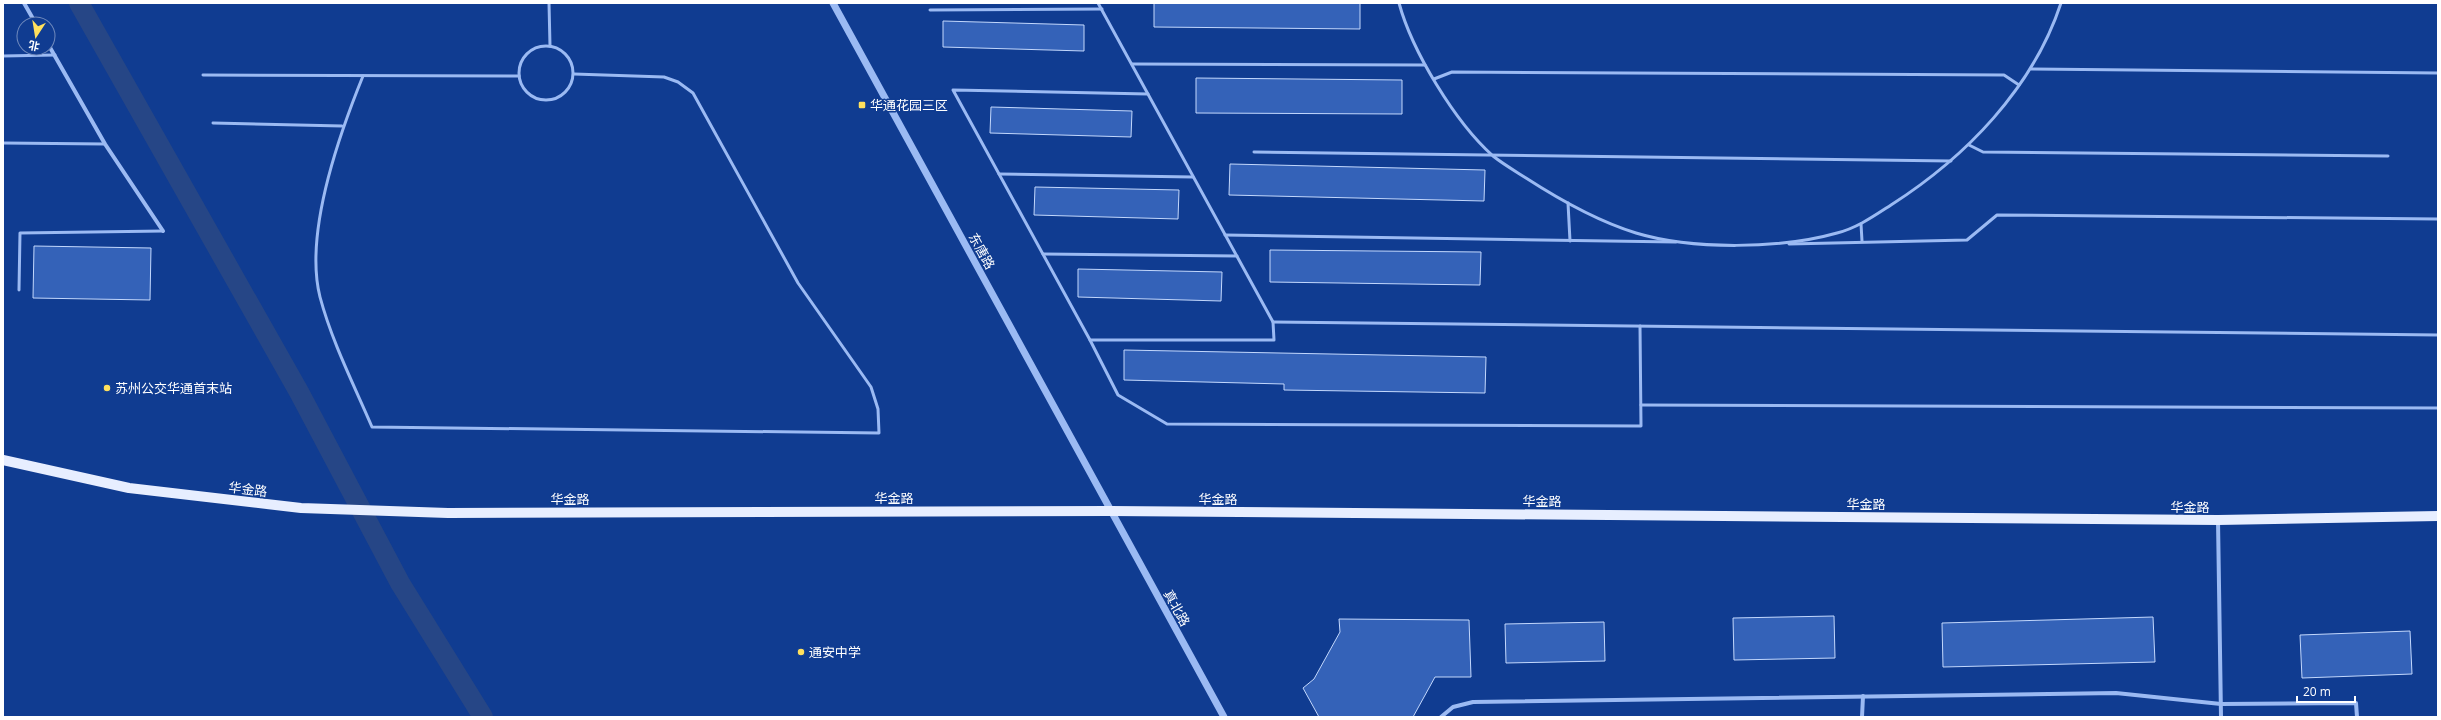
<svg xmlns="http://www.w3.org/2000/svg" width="2441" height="720" viewBox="0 0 2441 720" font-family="'Open Sans','Noto Sans SC',sans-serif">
<rect width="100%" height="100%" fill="#103c91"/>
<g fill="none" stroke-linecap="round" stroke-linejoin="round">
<polyline stroke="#264686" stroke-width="20" points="79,3 299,392 400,583 483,717"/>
</g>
<g fill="#3462b8" stroke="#c3d8fd">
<polygon points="1154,3 1360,3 1360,29 1154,27"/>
<polygon points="943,21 1084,25 1084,51 943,47"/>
<polygon points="1196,78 1402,80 1402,114 1196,113"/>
<polygon points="991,107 1132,111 1131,137 990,133"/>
<polygon points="1230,164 1485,170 1484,201 1229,195"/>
<polygon points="1035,187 1179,190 1178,219 1034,215"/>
<polygon points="34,246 151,248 150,300 33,298"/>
<polygon points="1270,250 1481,252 1480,285 1270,282"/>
<polygon points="1078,269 1222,272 1221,301 1078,297"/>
<polygon points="1124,350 1486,357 1485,393 1284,390 1284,384 1124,380"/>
<polygon points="1834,616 1835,658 1734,660 1733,618"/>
<polygon points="2153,617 2155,662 1943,667 1942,623"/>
<polygon points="1339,619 1469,620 1471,677 1435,677 1413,717 1319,717 1303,688 1314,679 1340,632"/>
<polygon points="1604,622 1605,661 1506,663 1505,624"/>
<polygon points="2410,631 2412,674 2302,678 2300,635"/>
</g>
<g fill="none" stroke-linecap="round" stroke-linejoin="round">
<g stroke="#9bbaf3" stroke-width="3">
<polyline points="549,3 550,46"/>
<path d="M1399 3C1412 51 1455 122 1493 156 1503 164 1515 171 1526 178 1560 200 1597 221 1636 233 1692 250 1781 249 1837 233 1857 228 1874 216 1891 205 1966 157 2033 88 2061 3"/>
<polyline points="930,10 1102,9"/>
<circle cx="546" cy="73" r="27"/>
<polyline points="3,56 55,55"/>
<polyline points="1132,64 1425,65"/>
<polyline points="2031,69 2438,73"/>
<polyline points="203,75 519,76"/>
<path d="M363 76C339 135 304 234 320 297 332 342 354 385 372 427L879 433 878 409 871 387 798 283 693 93 678 82 664 77 574 74"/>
<polyline points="1434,79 1452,72 2004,75 2019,85"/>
<polyline points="1148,94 953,90 1090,340 1118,395 1167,424 1641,426 1640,326"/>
<polyline points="213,123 342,126"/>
<polyline points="3,143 105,144"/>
<polyline points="1969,145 1983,152 2388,156"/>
<polyline points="1254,152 1951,161"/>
<polyline points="999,174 1193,177"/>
<polyline points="1568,203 1570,241"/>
<polyline points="1861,224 1862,241"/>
<polyline points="1225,235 1676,242"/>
<polyline points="1789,244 1967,240 1997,215 2438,219"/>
<polyline points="1043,254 1237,256"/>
<polyline points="19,290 20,233 163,231"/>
<polyline points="1273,322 2438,335"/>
<polyline points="1090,340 1274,340 1273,322 1098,3"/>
<polyline points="1641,405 2438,408"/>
</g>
<g stroke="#9bbaf3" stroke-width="4">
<polyline points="24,3 36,24"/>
<polyline points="48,44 105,144 163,231"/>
<polyline points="2218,520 2221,717"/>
<polyline points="1441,717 1453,707 1473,702 2116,693 2221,704 2356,703 2357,717"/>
<polyline points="1862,717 1863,696"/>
</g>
<polyline stroke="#9bbaf3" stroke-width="7" points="833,3 1224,717"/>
<polyline stroke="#e7eeff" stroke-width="10" points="3,460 129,488 301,508 448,513 1110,511 2218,520 2438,516"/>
</g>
<g fill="#ffe05d" stroke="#103c91" stroke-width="1.5">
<rect x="858" y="101" width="8" height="8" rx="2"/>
<circle cx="107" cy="388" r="4"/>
<circle cx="801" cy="652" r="4"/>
</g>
<g text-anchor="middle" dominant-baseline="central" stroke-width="3" stroke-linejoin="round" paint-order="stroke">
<g font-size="13" fill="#fff" stroke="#103c91" text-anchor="start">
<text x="870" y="105">华通花园三区</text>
<text x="115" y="388">苏州公交华通首末站</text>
<text x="809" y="652">通安中学</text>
</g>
<g font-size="13" fill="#fff" stroke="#103c91">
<text transform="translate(982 251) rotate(61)">东唐路</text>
<text transform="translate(248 489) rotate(7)">华金路</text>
<text x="894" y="498">华金路</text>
<text x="570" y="499">华金路</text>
<text x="1218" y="499">华金路</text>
<text x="1542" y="501">华金路</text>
<text x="1866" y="504">华金路</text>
<text x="2190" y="507">华金路</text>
<text transform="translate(1177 608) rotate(61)">真北路</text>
</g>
</g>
<rect width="2441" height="720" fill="none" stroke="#ffffff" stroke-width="8"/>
<g transform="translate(36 36) rotate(192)"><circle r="19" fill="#103c91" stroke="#708abd"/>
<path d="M0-3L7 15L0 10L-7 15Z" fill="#ffe05d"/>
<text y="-6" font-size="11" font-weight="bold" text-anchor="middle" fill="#ffffff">北</text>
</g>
<path d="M2297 696v6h58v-6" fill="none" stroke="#ffffff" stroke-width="2"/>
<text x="2303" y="696" font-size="12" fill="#ffffff" stroke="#103c91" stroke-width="3" paint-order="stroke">20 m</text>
</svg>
